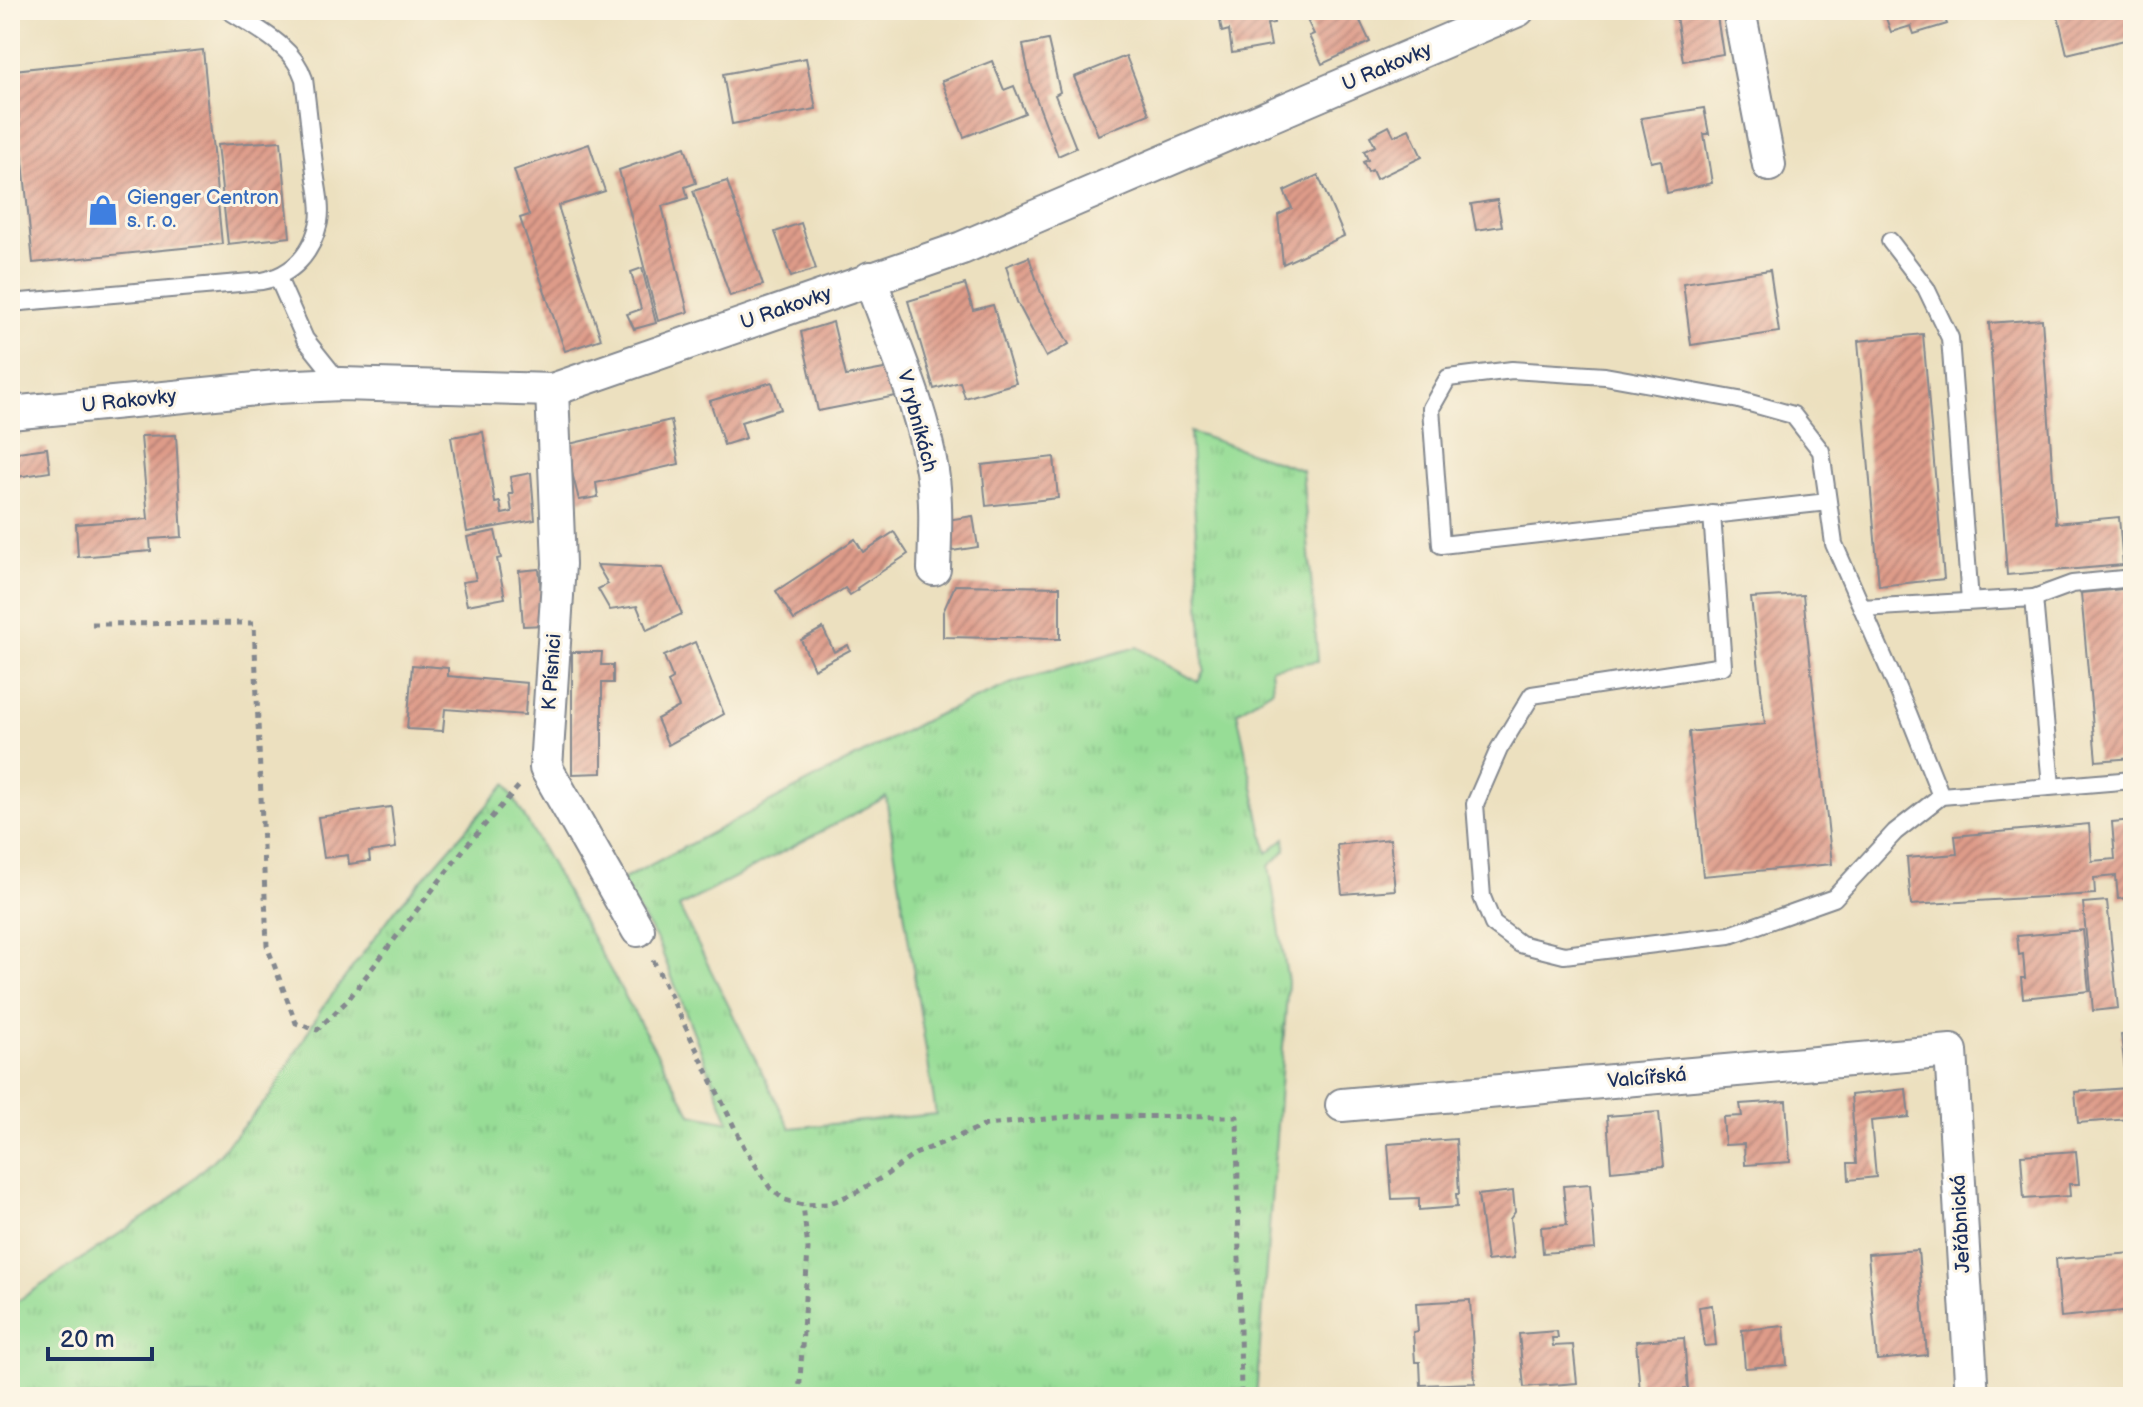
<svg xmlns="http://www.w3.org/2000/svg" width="2143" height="1407" viewBox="0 0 2143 1407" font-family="'Balsamiq Sans',sans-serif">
<defs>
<pattern id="grass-tufts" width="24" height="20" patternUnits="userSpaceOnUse" patternTransform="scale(2)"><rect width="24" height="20" fill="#97dd96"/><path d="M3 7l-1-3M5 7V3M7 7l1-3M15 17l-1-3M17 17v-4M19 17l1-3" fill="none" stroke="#82be84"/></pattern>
<pattern id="building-hatch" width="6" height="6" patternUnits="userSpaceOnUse" patternTransform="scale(2)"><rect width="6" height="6" fill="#de9b89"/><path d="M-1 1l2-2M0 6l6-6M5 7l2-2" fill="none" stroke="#b37f73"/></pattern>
</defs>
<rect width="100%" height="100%" fill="#fcf5e5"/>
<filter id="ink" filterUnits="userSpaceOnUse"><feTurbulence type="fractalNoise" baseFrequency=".0125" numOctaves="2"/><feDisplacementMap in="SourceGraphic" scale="16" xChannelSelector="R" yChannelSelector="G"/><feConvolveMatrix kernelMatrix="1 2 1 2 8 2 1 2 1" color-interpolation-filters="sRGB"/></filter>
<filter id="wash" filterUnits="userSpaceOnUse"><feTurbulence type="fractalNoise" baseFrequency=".006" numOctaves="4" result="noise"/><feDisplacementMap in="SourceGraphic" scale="32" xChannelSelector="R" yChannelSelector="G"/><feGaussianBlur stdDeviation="1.8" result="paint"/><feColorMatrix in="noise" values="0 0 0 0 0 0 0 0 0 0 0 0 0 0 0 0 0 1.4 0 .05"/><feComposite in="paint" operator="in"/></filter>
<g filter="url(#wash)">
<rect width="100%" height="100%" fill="#ece0bf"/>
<path fill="url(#grass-tufts)" stroke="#59867a" stroke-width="2" fill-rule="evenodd" d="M1190 432 1302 470 1318 661 1271 668 1273 689 1237 712 1267 853 1285 838 1286 850 1269 866 1288 982 1256 1397H10V1306L166 1203 215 1158 271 1095 320 1011 396 909 506 784 691 1114 729 1122 658 942 620 881 930 718 1015 682 1137 647 1198 682 1204 671ZM886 797 936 1114 790 1128 679 907Z"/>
<g id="blocks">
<g fill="url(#building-hatch)">
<polygon points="1218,10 1272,10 1274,23 1267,24 1271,46 1232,53 1229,30 1222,32"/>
<polygon points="1317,10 1355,10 1370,42 1322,64 1309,36 1314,34 1305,16"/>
<polygon points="1675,10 1716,10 1723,54 1683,61"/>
<polygon points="1883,10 1942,10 1947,24 1914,34 1911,26 1891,32"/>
<polygon points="2065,10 2133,10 2133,38 2067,54 2057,12"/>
<polygon points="1048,40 1060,92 1055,95 1076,148 1058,156 1031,85 1023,45"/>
<polygon points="203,50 222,244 33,263 14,70"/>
<polygon points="1126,56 1149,114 1098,135 1074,77"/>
<polygon points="806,58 816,109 732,124 723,74"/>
<polygon points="992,61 1004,90 1014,86 1025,113 964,137 942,81"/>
<polygon points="1704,108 1709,134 1704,134 1712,183 1667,193 1661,160 1651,162 1641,118"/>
<polygon points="1389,126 1394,136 1409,129 1422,157 1376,179 1372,170 1368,172 1363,162 1368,160 1364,151 1375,146 1370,136"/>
<polygon points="281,141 290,237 228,244 217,145"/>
<polygon points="589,144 605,191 558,206 601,339 565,351 520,218 529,215 514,170"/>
<polygon points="685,147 696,183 685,187 688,198 662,206 688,312 658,321 619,170"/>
<polygon points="1318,175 1344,236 1283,264 1278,215 1292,208 1284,191"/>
<polygon points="727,181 763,285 730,296 693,191"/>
<polygon points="1497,200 1502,226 1476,230 1471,204"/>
<polygon points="801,223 816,269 791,277 775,232"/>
<polygon points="1029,257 1041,293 1069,344 1046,357 1017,302 1006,266"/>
<polygon points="642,268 656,323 634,329 627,314 641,309 631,272"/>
<polygon points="1770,270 1779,332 1691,345 1683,283"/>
<polygon points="965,284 973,310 993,305 1016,383 965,398 960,382 934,389 908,301"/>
<polygon points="2042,319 2056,523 2119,517 2123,565 2007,575 1989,323"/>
<polygon points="833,322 846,376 895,367 901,395 818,411 801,332"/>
<polygon points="1923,334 1944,579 1879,586 1858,341"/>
<polygon points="772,382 781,409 741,422 746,438 724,445 710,401"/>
<polygon points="671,420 679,464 596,483 598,497 579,500 565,445"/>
<polygon points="483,432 495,503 500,502 502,514 512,512 509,494 513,494 510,477 531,473 535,520 467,532 451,437"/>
<polygon points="176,435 182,537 150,539 151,551 78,557 76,524 148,519 141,436"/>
<polygon points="47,448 50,472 10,478 10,453"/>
<polygon points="1054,457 1058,498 986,506 982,465"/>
<polygon points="973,516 978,547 952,551 947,520"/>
<polygon points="495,531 501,558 497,559 505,598 467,605 462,582 476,580 467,537"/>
<polygon points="894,532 908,554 857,588 858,590 850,595 845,588 794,620 776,591 855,539 863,552"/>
<polygon points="597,565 663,568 682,614 647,630 637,606 610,610 598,589 608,584"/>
<polygon points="539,569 544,625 523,626 519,571"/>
<polygon points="955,585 1060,587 1060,639 943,637 943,612"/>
<polygon points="2133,588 2133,758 2096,761 2081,593"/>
<polygon points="1803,595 1832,864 1703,876 1689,732 1765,724 1751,598"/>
<polygon points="823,628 834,652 848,645 850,650 814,669 801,640"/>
<polygon points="695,642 724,714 668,745 657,719 679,707 668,682 673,679 664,656"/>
<polygon points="572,652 602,652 601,665 613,665 613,683 602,683 602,773 572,774"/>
<polygon points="412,665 448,668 448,676 527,683 525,715 445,709 443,731 407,729"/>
<polygon points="391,807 396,848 369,852 370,861 349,864 348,855 324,858 318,817"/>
<polygon points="2133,820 2133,897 2118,899 2116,876 2094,878 2095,894 1911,905 1907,858 1957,854 1955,836 2089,824 2092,861 2115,859 2112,822"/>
<polygon points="1390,839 1395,890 1342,894 1337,845"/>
<polygon points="2107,901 2118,1008 2093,1011 2083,903"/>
<polygon points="2083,930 2089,991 2023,998 2021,978 2025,978 2023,954 2019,955 2017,936"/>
<polygon points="2133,1033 2133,1129 2131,1129 2130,1119 2078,1123 2075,1092 2127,1088 2121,1035"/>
<polygon points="1906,1089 1909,1117 1871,1121 1876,1177 1849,1180 1848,1163 1856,1163 1851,1095"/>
<polygon points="1786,1101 1790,1162 1745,1165 1744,1144 1725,1145 1723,1117 1742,1116 1740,1104"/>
<polygon points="1659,1112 1664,1166 1611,1171 1607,1116"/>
<polygon points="1456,1139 1459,1194 1456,1194 1457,1207 1419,1210 1419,1198 1392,1199 1388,1144"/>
<polygon points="2076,1151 2079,1184 2069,1184 2070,1196 2024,1199 2021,1155"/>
<polygon points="1590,1184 1595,1249 1543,1253 1541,1227 1567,1225 1563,1186"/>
<polygon points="1513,1191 1515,1212 1510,1219 1514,1258 1487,1261 1478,1195"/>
<polygon points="1918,1250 1927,1355 1877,1360 1868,1254"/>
<polygon points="2133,1253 2133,1310 2061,1317 2056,1259"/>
<polygon points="1470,1300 1475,1383 1421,1385 1420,1362 1415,1362 1413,1332 1418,1331 1416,1303"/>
<polygon points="1712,1305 1716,1345 1704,1346 1699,1307"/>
<polygon points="1784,1326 1787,1365 1745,1368 1742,1330"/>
<polygon points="1557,1331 1558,1338 1552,1338 1553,1346 1573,1345 1577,1383 1524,1387 1519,1334"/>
<polygon points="1684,1338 1688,1389 1640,1393 1636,1341"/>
</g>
</g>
</g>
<g filter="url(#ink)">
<use href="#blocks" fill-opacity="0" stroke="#84888e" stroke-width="2"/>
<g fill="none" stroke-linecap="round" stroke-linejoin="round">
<defs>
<g id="lane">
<polyline points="1890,241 1926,288 1950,338 1970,601"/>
<polyline points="278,278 305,339 341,384"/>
<path d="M10 303 262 281C293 275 312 253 319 222 322 206 317 188 315 172 311 141 308 110 304 79 293 45 257 29 228 10"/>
<polyline points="1828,502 1441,545 1431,408 1448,378 1512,370 1605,376 1739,400 1793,415 1821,451 1834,544 1908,713 1941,796"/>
<polyline points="1712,514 1723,666 1532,695 1499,749 1475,804 1482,897 1493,924 1520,944 1564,955 1730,935 1834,898 1895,832 1941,796 2133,780"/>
<polyline points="2034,598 2072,584 2133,578"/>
<polyline points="1862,608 2034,598 2051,786"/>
</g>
<g id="street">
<polyline points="1739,10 1769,165"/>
<path d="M870 278C892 343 921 403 932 471 937 503 935 537 934 569"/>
<polyline points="552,390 559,564 546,768 638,930"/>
<polyline points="10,413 276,387 341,384 552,390 962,248 1518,10"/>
<polyline points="1342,1105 1951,1051 1972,1397"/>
</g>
</defs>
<use href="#lane" stroke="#84888e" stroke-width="20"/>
<use href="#street" stroke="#84888e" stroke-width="36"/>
<g stroke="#84888e" stroke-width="5" stroke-dasharray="6 6" stroke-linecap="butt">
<polyline points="1548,16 1562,10"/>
<polyline points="92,624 254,623 267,946 296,1023 317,1030 347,1001 467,845 519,786"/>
<polyline points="653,960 744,1147 770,1188 785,1200 803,1205 828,1204 857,1192 886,1175 915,1154 986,1125 1076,1116 1237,1117 1241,1397"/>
<polyline points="799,1397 808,1249 803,1205"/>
</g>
<use href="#lane" stroke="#fff" stroke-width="16"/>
<use href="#street" stroke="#fff" stroke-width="32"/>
</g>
</g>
<defs>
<symbol id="shop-bare" viewBox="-9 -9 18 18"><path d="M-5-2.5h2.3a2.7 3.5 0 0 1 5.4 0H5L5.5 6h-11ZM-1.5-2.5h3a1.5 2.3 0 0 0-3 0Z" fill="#3f7fe0" stroke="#fcf5e5" stroke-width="2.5" paint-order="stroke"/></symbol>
</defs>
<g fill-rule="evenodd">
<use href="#shop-bare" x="81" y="188" width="44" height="44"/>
</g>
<g text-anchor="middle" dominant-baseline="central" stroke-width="6" stroke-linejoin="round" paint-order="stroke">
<g font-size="20" fill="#1b2f5e" stroke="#fcf5e5">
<text transform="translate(1387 67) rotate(-23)">U Rakovky</text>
<text transform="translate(786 308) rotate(-19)">U Rakovky</text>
<text transform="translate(129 401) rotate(-6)">U Rakovky</text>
<text transform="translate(917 421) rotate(75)">V rybníkách</text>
<text transform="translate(552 672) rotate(-86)">K Písnici</text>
<text transform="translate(1647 1078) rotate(-5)">Valcířská</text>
<text transform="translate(1961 1224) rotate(-93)">Jeřábnická</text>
</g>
<g font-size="20" fill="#366cbe" stroke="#fcf5e5" text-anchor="start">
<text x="127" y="198">Gienger Centron<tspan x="127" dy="23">s. r. o.</tspan></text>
</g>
</g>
<rect width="2143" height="1407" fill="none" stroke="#fcf5e5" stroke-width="40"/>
<path d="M48 1347v12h104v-12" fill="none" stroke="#1b2f5e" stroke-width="4"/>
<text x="60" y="1347" font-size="24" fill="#1b2f5e" stroke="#fcf5e5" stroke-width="6" paint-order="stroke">20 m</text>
</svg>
